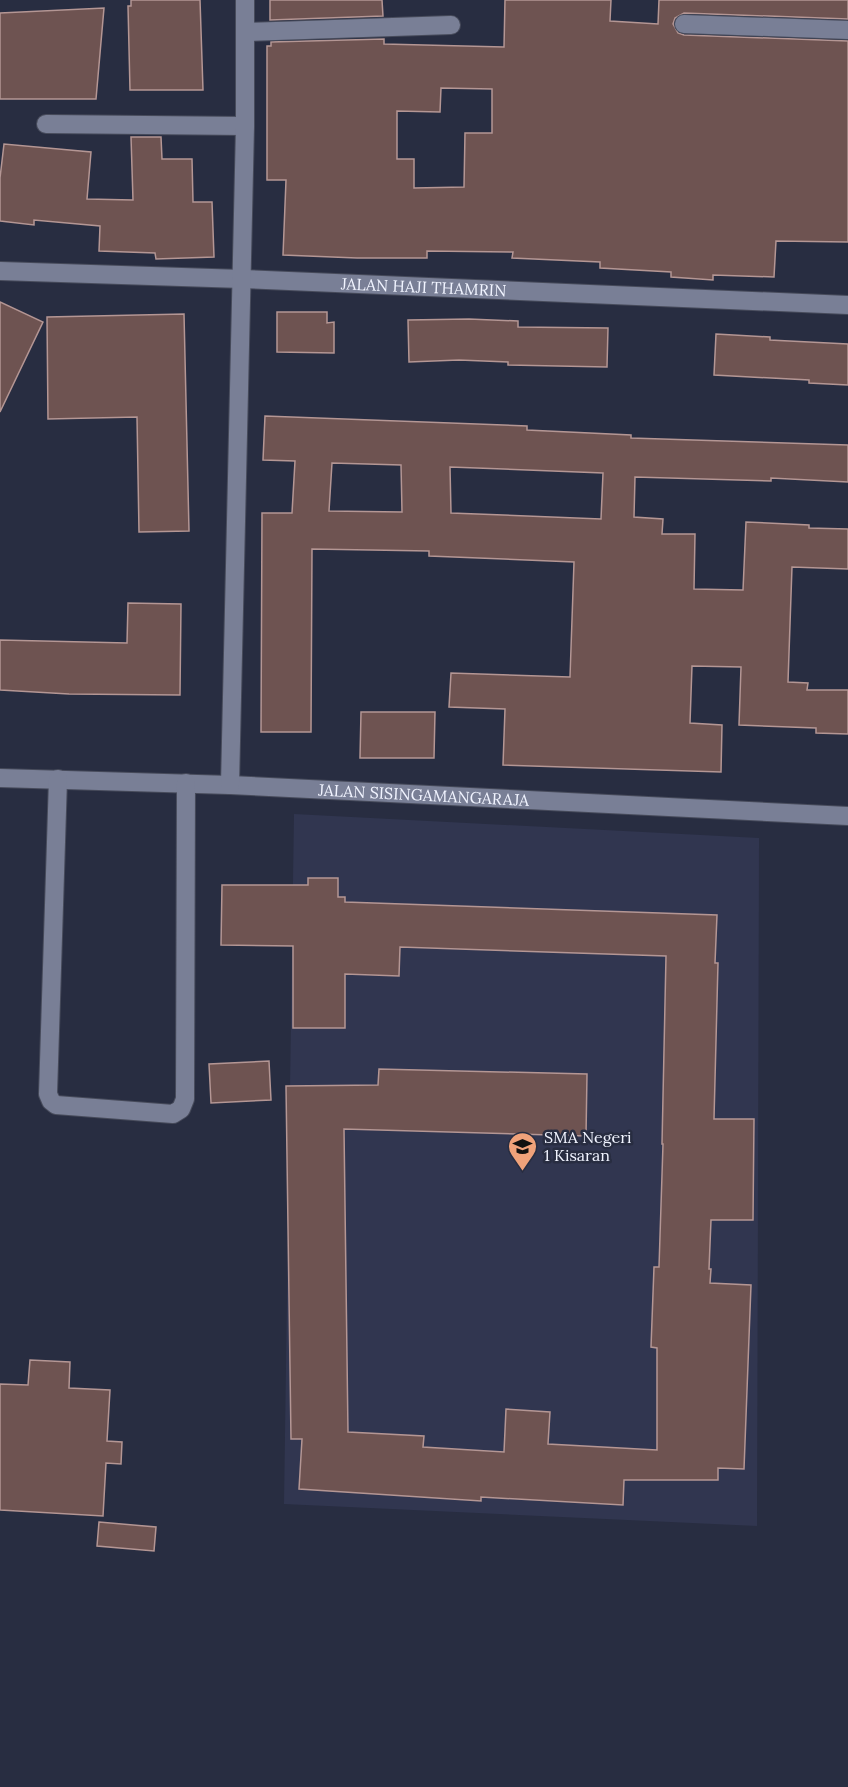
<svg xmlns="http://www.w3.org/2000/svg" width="848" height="1787" viewBox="0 0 848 1787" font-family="Lora,serif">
<rect width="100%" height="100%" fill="#282d41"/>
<polygon fill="#313650" points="294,814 759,838 757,1526 284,1504"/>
<g fill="#6e5351" stroke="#b49694" stroke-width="1.5" fill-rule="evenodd">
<polygon points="131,0 200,0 203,90 130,90 128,6 131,6"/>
<polygon points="270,0 382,0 383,16 270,20"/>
<path d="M505 0H611L610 21 658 24 659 0H848V19L684 13 675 18 673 24 678 33 684 35 848 41V242L776 241 774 277 713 275V280L671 277V272L600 268V262L512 258 513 252 427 251V258H357L283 255 286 180H267V46H271V42L384 39V44L504 47ZM441 88 492 89V133H465L464 187 414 188V159H397V111L440 112Z"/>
<polygon points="104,8 96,99 0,99 0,13"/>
<polygon points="131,137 161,137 162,159 192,159 193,202 212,202 214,257 156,259 155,253 99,251 100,226 34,220 34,225 0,221 0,178 4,144 91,152 87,199 133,200"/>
<polygon points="0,302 43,322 0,412"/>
<polygon points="277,312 327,312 327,323 334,322 334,353 277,352"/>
<polygon points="184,314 189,531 139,532 137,417 48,419 47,317"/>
<polygon points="469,319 518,321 518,327 608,328 607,367 508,365 508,362 459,360 409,362 408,320"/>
<polygon points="716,334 770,337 770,340 848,344 848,385 809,383 809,380 714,375"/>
<path d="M265 416 527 426V430L631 435V438L848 445V482L771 478V481L635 477 634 517 663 519 662 534H695L694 589 743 590 746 522 809 525V528L848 529V569L792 567 788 682 808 683 807 690H848V734L816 733V728L739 725 741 667 692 666 690 723 722 725 721 772 503 765 505 709 449 707 451 673 570 677 574 562 429 556V551L312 549 311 732H261L262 513H292L295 461 263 460ZM332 463 401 465 402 512 329 511ZM450 467 603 473 601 519 451 513Z"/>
<polygon points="128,603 181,604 180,695 69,694 0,690 0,640 127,643"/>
<polygon points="361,712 435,712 434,758 360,758"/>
<polygon points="308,878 338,878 338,897 345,897 345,902 717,915 715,963 718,963 714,1119 754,1119 753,1220 711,1220 709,1269 711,1269 710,1283 751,1285 744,1469 718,1468 718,1480 624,1480 623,1505 481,1497 481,1501 299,1489 302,1439 291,1439 286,1086 378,1085 379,1069 587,1074 586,1136 344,1129 348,1432 424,1436 423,1447 504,1452 506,1409 550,1412 548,1444 657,1450 657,1348 651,1347 654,1267 659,1267 663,1144 662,1144 666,956 400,947 399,976 345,974 345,1028 293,1028 293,946 221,945 222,885 308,885"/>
<polygon points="269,1061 271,1100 211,1103 209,1064"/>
<polygon points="30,1360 70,1362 69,1388 110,1390 107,1441 122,1442 121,1464 106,1463 103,1516 0,1510 0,1384 28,1385"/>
<polygon points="99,1522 156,1527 154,1551 97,1546"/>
</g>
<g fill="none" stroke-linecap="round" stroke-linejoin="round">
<defs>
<g id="minor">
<polyline points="684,24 848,30"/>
<polyline points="245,32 451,25"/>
<polyline points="46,124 245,126"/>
<path id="s1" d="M0 271 242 279 848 305"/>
<path id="s2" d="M0 778 230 785 848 816"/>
<polyline points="58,779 48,1094 51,1101 56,1105 173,1114 181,1109 185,1099 186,783"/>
<polyline points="230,785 245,126 245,0"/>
</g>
</defs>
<use href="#minor" stroke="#474b5b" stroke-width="20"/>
<use href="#minor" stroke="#797f96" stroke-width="18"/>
</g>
<defs>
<symbol id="school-pin" viewBox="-11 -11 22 30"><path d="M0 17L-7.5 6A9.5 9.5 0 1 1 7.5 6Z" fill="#f0a27a" stroke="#282d41"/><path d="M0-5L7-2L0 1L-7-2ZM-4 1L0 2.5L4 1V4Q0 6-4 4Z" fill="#111"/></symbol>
</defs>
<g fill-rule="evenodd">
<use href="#school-pin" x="506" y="1130" width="33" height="45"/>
</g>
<g text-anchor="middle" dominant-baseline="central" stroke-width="5" stroke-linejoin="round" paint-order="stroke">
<g font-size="16" fill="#f1f4ff" stroke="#282d41">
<text stroke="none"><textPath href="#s1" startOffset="424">JALAN HAJI THAMRIN</textPath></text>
<text stroke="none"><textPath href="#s2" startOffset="424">JALAN SISINGAMANGARAJA</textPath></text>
</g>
<g font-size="16" fill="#f1f4ff" stroke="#282d41" text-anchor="start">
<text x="544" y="1137">SMA Negeri<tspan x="544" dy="18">1 Kisaran</tspan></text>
</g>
</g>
</svg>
